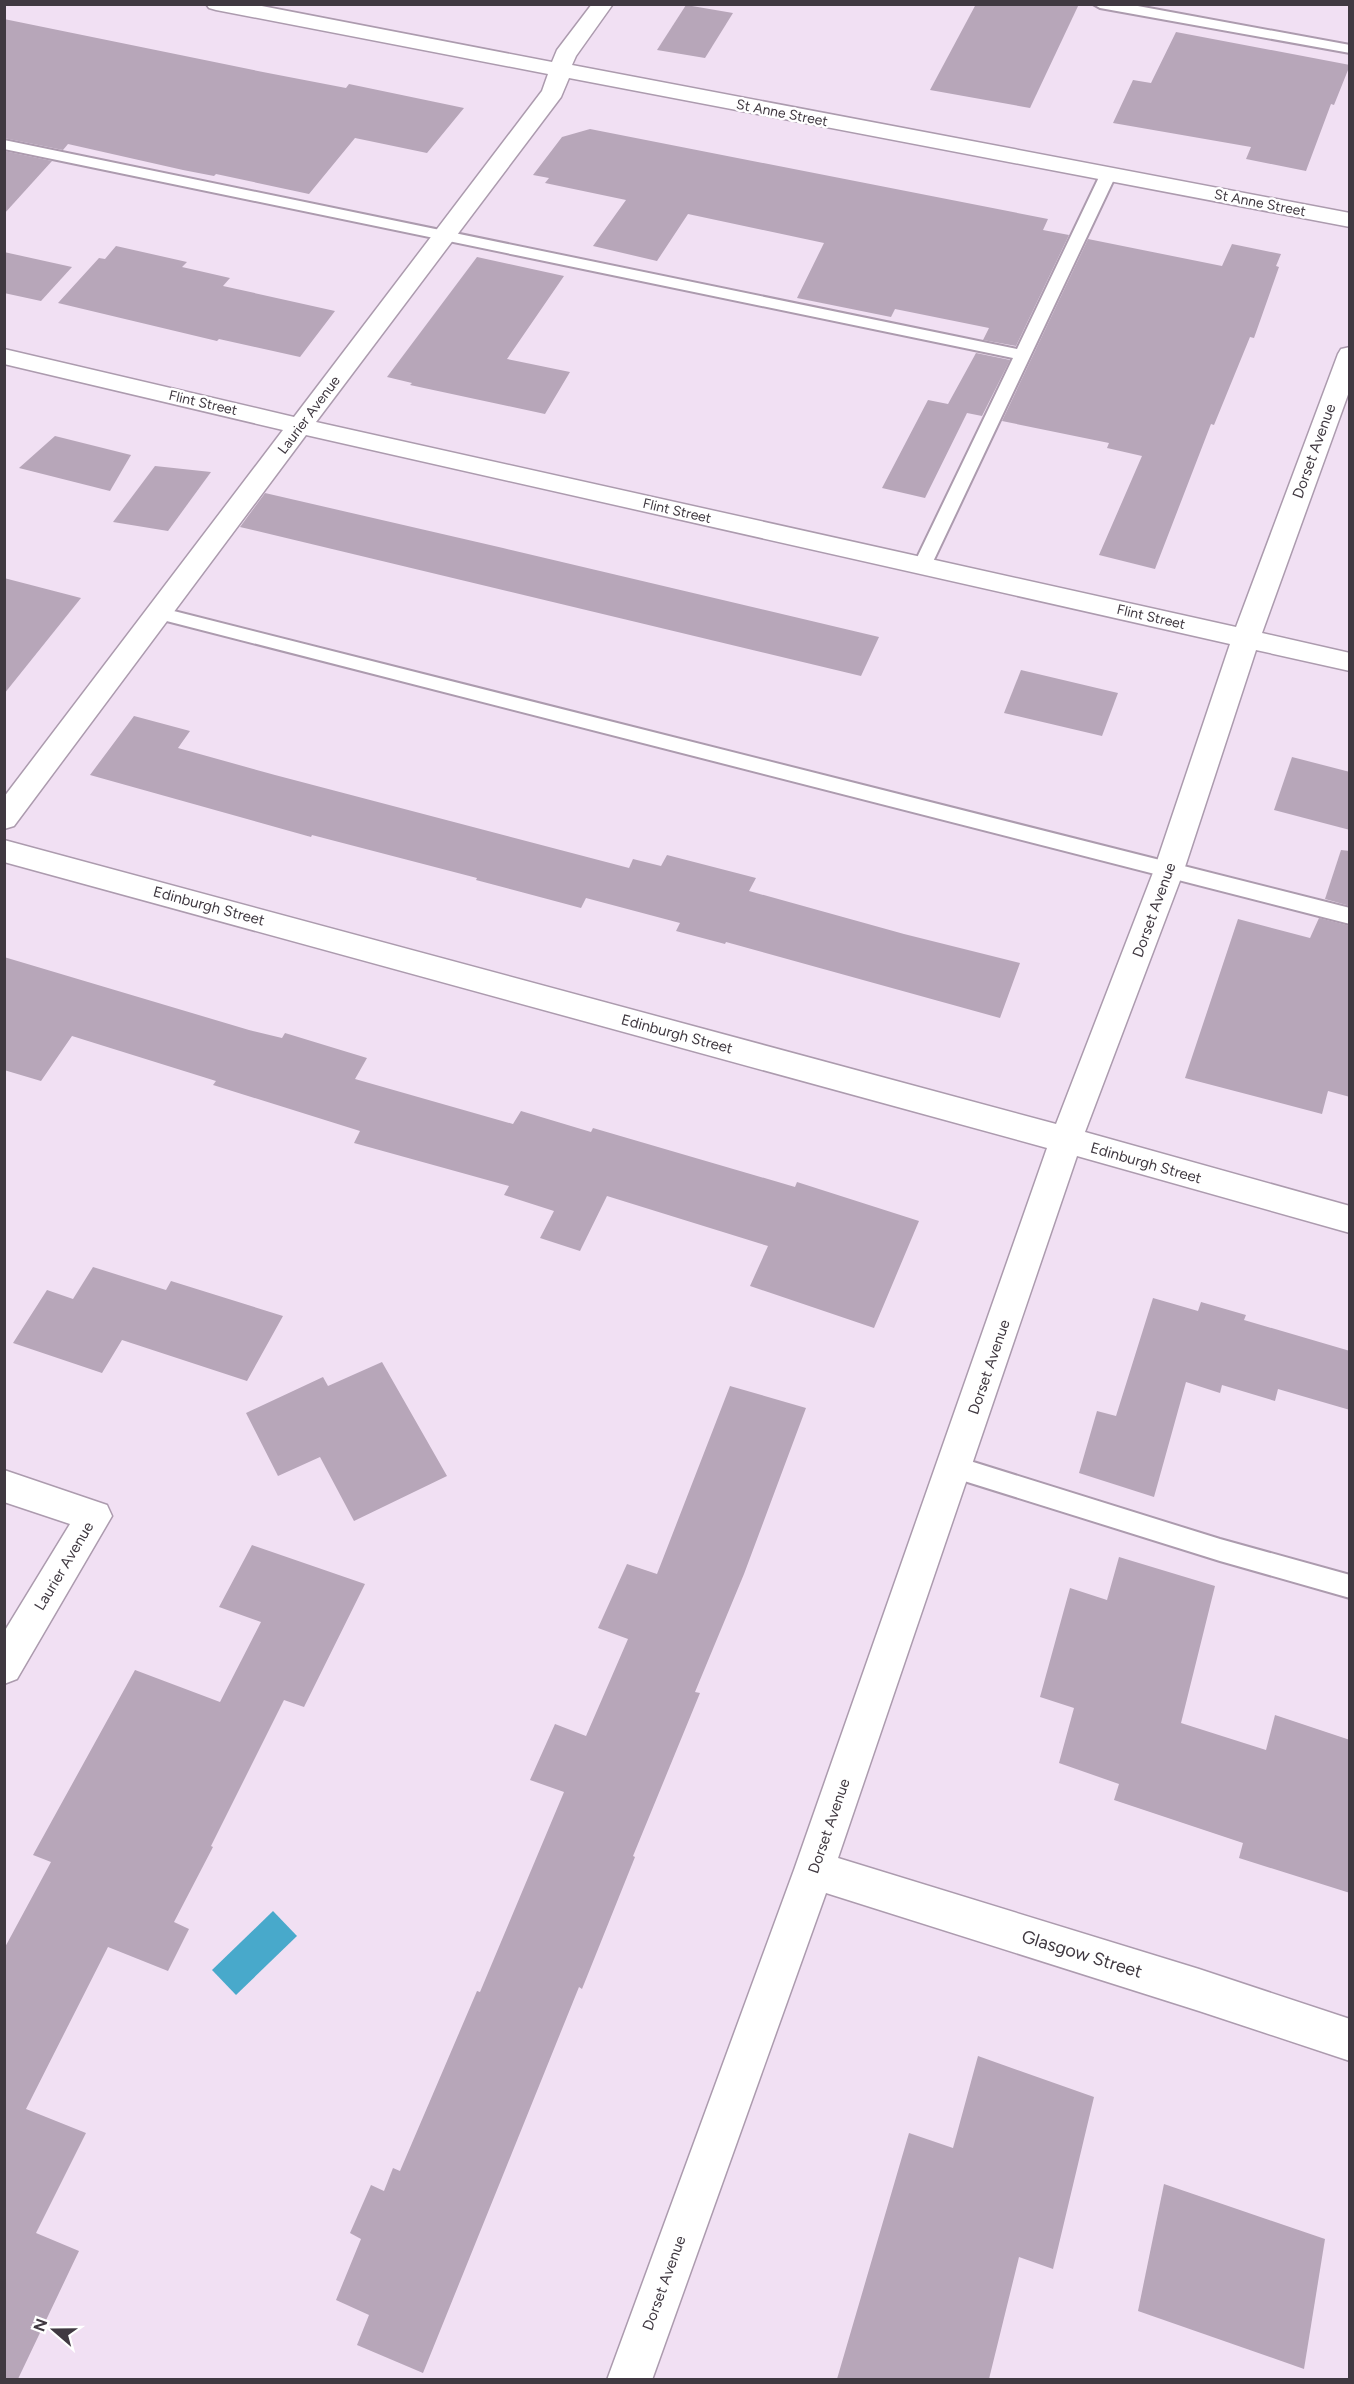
<svg xmlns="http://www.w3.org/2000/svg" width="1354" height="2384" viewBox="0 0 1354 2384" font-family="Figtree,sans-serif">
<rect width="100%" height="100%" fill="#f1e0f3"/>
<polygon fill="#48a9cb" points="273,1911 297,1936 236,1995 212,1970"/>
<g fill="#b7a6b9">
<polygon points="976,4 1079,4 1030,108 930,90"/>
<polygon points="686,5 733,13 705,58 657,50"/>
<polygon points="4,19 268,73 346,88 349,84 464,108 427,153 355,138 309,194 216,174 214,176 183,170 68,144 63,150 4,138"/>
<polygon points="1176,32 1350,65 1334,105 1331,104 1306,171 1246,159 1251,147 1113,123 1133,80 1151,83"/>
<polygon points="590,129 1048,219 1043,230 1069,235 1016,346 983,340 989,328 895,309 891,317 797,298 824,243 688,214 657,261 593,246 626,200 545,183 549,178 533,175 562,137"/>
<polygon points="4,151 52,161 4,214"/>
<polygon points="1088,239 1222,266 1232,244 1281,254 1276,266 1279,267 1254,338 1250,337 1214,425 1211,424 1155,569 1099,555 1142,456 1107,448 1109,443 1002,421"/>
<polygon points="116,246 187,262 182,267 230,278 223,286 335,311 300,357 219,339 217,341 58,303 99,258 105,259"/>
<polygon points="4,252 72,267 41,301 4,293"/>
<polygon points="477,257 564,276 507,359 570,372 545,414 410,385 412,383 387,377"/>
<polygon points="976,353 1010,360 982,416 967,413 925,498 882,488 928,400 948,404"/>
<polygon points="55,436 131,455 110,491 19,468"/>
<polygon points="155,466 211,472 168,531 113,522"/>
<polygon points="265,493 503,548 879,637 861,676 240,527"/>
<polygon points="4,578 81,598 4,694"/>
<polygon points="1021,670 1118,693 1102,736 1004,713"/>
<polygon points="134,716 190,731 178,748 275,775 629,868 633,859 661,866 667,855 756,878 749,891 904,934 1020,963 1000,1018 726,942 725,944 676,931 680,923 586,898 581,908 476,880 477,878 312,835 311,837 90,775"/>
<polygon points="1292,757 1350,772 1350,830 1274,810"/>
<polygon points="1341,850 1350,851 1350,906 1325,899"/>
<polygon points="1319,918 1350,926 1350,1097 1328,1091 1322,1114 1185,1078 1238,919 1310,938"/>
<polygon points="4,957 249,1030 282,1038 285,1033 367,1058 355,1079 513,1124 521,1111 591,1132 593,1128 795,1187 797,1182 919,1221 874,1328 750,1286 768,1246 607,1196 580,1251 540,1238 554,1211 504,1195 509,1186 354,1143 360,1131 213,1085 216,1081 72,1036 41,1081 4,1070"/>
<polygon points="93,1267 166,1290 171,1281 283,1316 247,1381 122,1340 102,1373 13,1343 47,1290 73,1299"/>
<polygon points="1153,1298 1198,1311 1201,1302 1246,1315 1244,1320 1350,1351 1350,1410 1278,1389 1275,1401 1222,1385 1220,1393 1186,1382 1154,1497 1079,1473 1097,1411 1116,1416"/>
<polygon points="382,1362 447,1476 354,1521 320,1457 278,1476 246,1413 323,1377 328,1386"/>
<polygon points="730,1386 806,1408 744,1574 695,1692 700,1693 633,1856 635,1857 582,1989 579,1987 423,2373 357,2345 369,2315 336,2300 361,2239 350,2233 371,2185 384,2191 393,2168 400,2171 477,1991 480,1992 564,1792 530,1780 555,1724 586,1736 628,1639 598,1628 627,1564 657,1574"/>
<polygon points="252,1545 365,1584 304,1707 284,1700 211,1846 213,1847 174,1922 189,1929 168,1971 108,1947 26,2109 86,2133 36,2233 79,2251 18,2379 4,2379 4,1949 51,1862 33,1855 135,1670 220,1702 261,1622 219,1607"/>
<polygon points="1119,1557 1215,1586 1181,1723 1266,1750 1275,1715 1350,1740 1350,1893 1239,1858 1243,1843 1114,1800 1119,1784 1059,1763 1074,1708 1040,1697 1070,1588 1107,1600"/>
<polygon points="978,2056 1094,2097 1053,2269 1019,2257 989,2379 837,2379 909,2133 953,2148"/>
<polygon points="1164,2184 1325,2239 1304,2369 1138,2311"/>
</g>
<g fill="none" stroke-linecap="round" stroke-linejoin="round">
<defs>
<g id="lane">
<polygon points="1093,4 1127,4 1350,45 1350,53 1100,8"/>
<polygon points="4,140 1017,349 1100,175 1108,170 1116,175 931,566 928,570 916,570 913,566 1013,358 4,149"/>
<polygon points="158,607 1350,908 1350,924 151,617 149,613 151,609"/>
<polygon points="954,1456 1220,1539 1350,1575 1350,1598 1220,1561 945,1475 942,1467 945,1459"/>
</g>
<g id="street">
<polygon points="206,4 252,4 552,62 557,50 592,4 613,4 576,56 572,65 1350,213 1350,227 569,78 561,97 316,422 1236,627 1338,354 1341,349 1350,347 1350,389 1262,633 1350,653 1350,671 1256,650 1184,870 1085,1132 1350,1206 1350,1233 1077,1156 838,1858 1199,1969 1350,2019 1350,2061 1199,2011 826,1893 652,2380 607,2380 794,1870 1047,1148 4,862 4,840 1056,1124 1154,870 1230,644 306,435 14,826 4,829 4,797 283,430 4,364 4,349 294,417 542,91 548,74 216,10 209,8"/>
<polygon points="4,1470 107,1505 112,1516 17,1679 4,1684 4,1632 70,1524 4,1502"/>
</g>
</defs>
<use href="#lane" stroke="#ac9bae" stroke-width="4"/>
<use href="#street" stroke="#ac9bae" stroke-width="3"/>
<use href="#lane" fill="#fff" fill-rule="evenodd"/>
<use href="#street" fill="#fff" fill-rule="evenodd"/>
</g>
<g text-anchor="middle" dominant-baseline="central" stroke-width="5" stroke-linejoin="round" paint-order="stroke">
<g font-size="14" fill="#403941" stroke="#fff">
<text transform="translate(782 113) rotate(11)">St Anne Street</text>
<text transform="translate(1260 203) rotate(11)">St Anne Street</text>
<text transform="translate(203 403) rotate(13)">Flint Street</text>
<text transform="translate(309 415) rotate(-53)">Laurier Avenue</text>
<text transform="translate(677 511) rotate(13)">Flint Street</text>
<text transform="translate(1151 617) rotate(13)">Flint Street</text>
</g>
<g font-size="15" fill="#403941" stroke="#fff">
<text transform="translate(1314 451) rotate(-70)">Dorset Avenue</text>
<text transform="translate(209 906) rotate(15)">Edinburgh Street</text>
<text transform="translate(1154 910) rotate(-70)">Dorset Avenue</text>
<text transform="translate(677 1034) rotate(15)">Edinburgh Street</text>
<text transform="translate(1146 1163) rotate(16)">Edinburgh Street</text>
<text transform="translate(989 1367) rotate(-71)">Dorset Avenue</text>
<text transform="translate(64 1566) rotate(-59)">Laurier Avenue</text>
<text transform="translate(829 1826) rotate(-71)">Dorset Avenue</text>
<text transform="translate(664 2283) rotate(-70)">Dorset Avenue</text>
</g>
<g font-size="18" fill="#403941" stroke="#fff">
<text transform="translate(1082 1954) rotate(17)">Glasgow Street</text>
</g>
</g>
<rect width="1354" height="2384" fill="none" stroke="#403941" stroke-width="12"/>
<g transform="translate(54 2330) rotate(290)" stroke="#ffffff" stroke-width="4.5" paint-order="stroke">
<path d="M0-4.5L10 22L0 15L-10 22Z" fill="#403941"/>
<text y="-9" font-size="16" font-weight="bold" text-anchor="middle" fill="#403941">N</text>
</g>
</svg>
